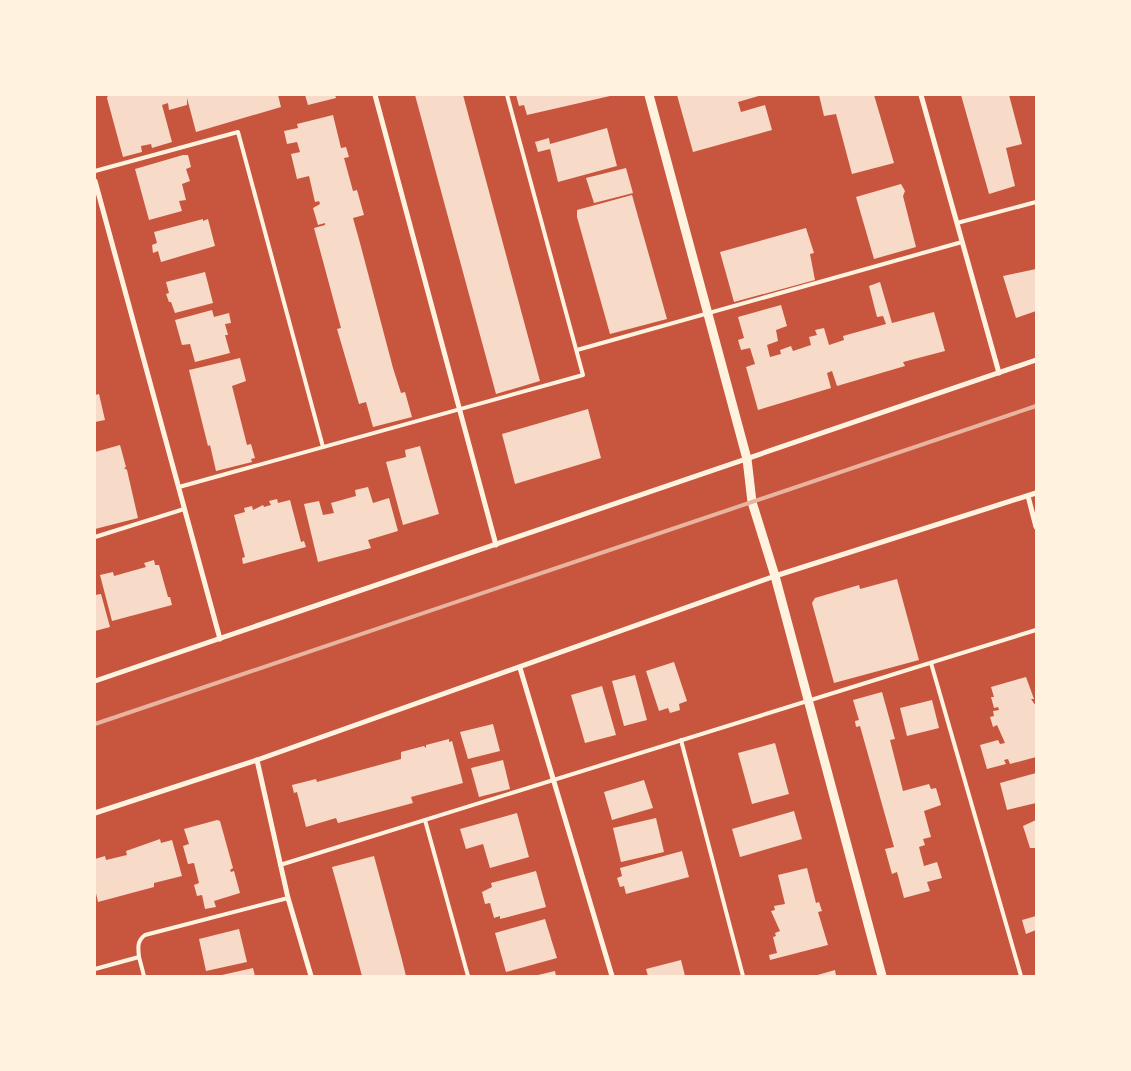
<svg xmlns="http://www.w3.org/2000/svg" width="1131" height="1071" viewBox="0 0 1131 1071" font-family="'Sofia Sans Condensed',sans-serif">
<rect width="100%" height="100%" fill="#c8553d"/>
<g fill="#f7dbc8">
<polygon points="108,95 278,95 281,107 196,132 187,98 187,105 169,110 168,103 162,105 172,142 152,148 151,144 141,146 142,152 123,157 107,98"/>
<polygon points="305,95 335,95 336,98 308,105"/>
<polygon points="415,95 463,95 540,381 496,394"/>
<polygon points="516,95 610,95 610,96 527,115 524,105 519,106"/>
<polygon points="677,95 762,95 738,102 741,112 765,105 772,130 693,152"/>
<polygon points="819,95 874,95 894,163 852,174 836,114 824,116"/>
<polygon points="961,95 1009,95 1022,144 1006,148 1015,186 989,194"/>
<polygon points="333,115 341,148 346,147 349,157 344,158 353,191 357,190 364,215 353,218 360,243 393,368 401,393 405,392 412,417 373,427 366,402 359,404 337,329 341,328 314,228 325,225 325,223 318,225 313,208 320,204 319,201 315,202 309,176 297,179 291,154 300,152 297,142 287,144 284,131 298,128 297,124"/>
<polygon points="607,128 617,166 558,182 550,149 538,152 535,142 549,138 550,144"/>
<polygon points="183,155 188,155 191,167 186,169 190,181 182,184 186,200 179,201 182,211 149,220 135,169"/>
<polygon points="626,168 633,193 594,203 586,178"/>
<polygon points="901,184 905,191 903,196 916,247 874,259 856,197"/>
<polygon points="632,195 667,319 610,334 577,217 577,210"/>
<polygon points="203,219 203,221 208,219 215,246 161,262 158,251 153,253 152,245 157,243 154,232"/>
<polygon points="806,228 814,253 810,254 815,280 734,302 720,252"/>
<polygon points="1036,269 1036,311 1016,318 1003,276"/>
<polygon points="205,272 213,303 175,313 171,302 169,302 166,294 169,293 166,282"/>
<polygon points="880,282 892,323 934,312 945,351 903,362 905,366 837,386 832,371 827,373 831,388 758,410 746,367 755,364 750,348 741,350 738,340 744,338 738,317 781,305 787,326 776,330 778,341 767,345 770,357 781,354 780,350 791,346 793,351 811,345 809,337 817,335 815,330 824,328 829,345 844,340 843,336 886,324 883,316 877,317 869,286"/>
<polygon points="212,310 214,317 229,313 231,323 225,324 228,335 225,335 230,353 195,362 190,344 182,345 175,320"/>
<polygon points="240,358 246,381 232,386 247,445 251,444 255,458 251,459 252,462 216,471 210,445 208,446 189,370"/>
<polygon points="99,394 105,420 95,422 95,395"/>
<polygon points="588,409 601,458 515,484 502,434"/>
<polygon points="120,445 126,467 124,468 127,470 138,518 95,529 95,452"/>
<polygon points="420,446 439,514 403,525 386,462 406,457 405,450"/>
<polygon points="368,487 373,503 389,498 398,531 368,540 371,548 318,562 304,504 319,501 323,515 334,513 331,503 356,496 355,490"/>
<polygon points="277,499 278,503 290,500 301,542 304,541 306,547 243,564 242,558 245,557 234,515 245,512 244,508 252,506 253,510 263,505 264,507 271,505 269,501"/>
<polygon points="154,560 155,565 159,565 168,597 170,597 172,605 112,621 100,575 113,572 114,576 146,567 144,563"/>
<polygon points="897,579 919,660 834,683 812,603 815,598 859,585 860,589"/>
<polygon points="101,594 110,627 95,631 95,595"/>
<polygon points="674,662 687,701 679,704 680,710 670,713 668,708 659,711 646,671"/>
<polygon points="635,675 647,720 624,726 612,681"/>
<polygon points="1026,677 1034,699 1031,699 1036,706 1036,757 1010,764 1008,759 1004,760 1006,764 987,769 980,745 998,740 1000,744 1005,743 997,725 993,727 990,717 994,716 993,711 999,710 998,707 994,708 991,697 994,697 991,687"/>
<polygon points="602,686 616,735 585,743 571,695"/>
<polygon points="882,692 895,739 890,740 903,791 929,784 931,789 936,788 941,805 924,811 931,837 923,839 925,845 919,847 924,866 937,862 942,878 927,882 930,891 904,898 897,872 892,874 885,849 894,847 860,726 856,727 855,721 859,720 853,700"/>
<polygon points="932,700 939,728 907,736 900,708"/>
<polygon points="493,724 500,751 468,759 460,732"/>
<polygon points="449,739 449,742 452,741 463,783 411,797 413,803 338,823 336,818 306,827 297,792 294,793 292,785 316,779 317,782 401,759 401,752 424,746 426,748 426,745"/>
<polygon points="775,743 789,794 752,804 738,753"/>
<polygon points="503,760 510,789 479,797 471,768"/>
<polygon points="1036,773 1036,803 1007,810 1000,783"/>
<polygon points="644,780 653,808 612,820 604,792"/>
<polygon points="794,811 802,839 740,857 732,829"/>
<polygon points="517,813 529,857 490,868 483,844 466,849 460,829"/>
<polygon points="656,818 664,852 621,862 613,828"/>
<polygon points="217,820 220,821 233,868 230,870 231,872 234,871 240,893 214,901 216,907 205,909 202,895 197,896 194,885 199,883 194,863 188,864 183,846 189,844 184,829"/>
<polygon points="1036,820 1036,848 1030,848 1023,826"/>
<polygon points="160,839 161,843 172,840 182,876 154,883 154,887 98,902 95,889 95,859 105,856 106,860 127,855 126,851"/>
<polygon points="682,851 689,877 626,894 624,886 620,887 617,878 622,876 620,868"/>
<polygon points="374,856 401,956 406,976 362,976 339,892 332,867"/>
<polygon points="807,868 816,903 819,902 822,911 818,912 828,945 770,960 769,955 777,953 773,937 776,936 775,933 780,931 771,911 775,910 774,906 785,904 778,875"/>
<polygon points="536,871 546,907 500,919 500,916 494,918 490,903 485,904 482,892 492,887 491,883"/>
<polygon points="1036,916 1036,930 1026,934 1022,920"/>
<polygon points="545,919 557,958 506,972 495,933"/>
<polygon points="239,929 247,962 206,971 199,939"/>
<polygon points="681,960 685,976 648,976 646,969"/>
<polygon points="253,968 255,976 222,976 222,975"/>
<polygon points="835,970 836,976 814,976"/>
<polygon points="555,971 556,976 538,976 538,975"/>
</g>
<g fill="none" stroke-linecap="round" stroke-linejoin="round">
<g stroke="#fff3e0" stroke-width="4">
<polyline points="95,171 238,132 323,447"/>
<polyline points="957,223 1036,202"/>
<polyline points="577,350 962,242"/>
<polyline points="179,487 583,375 507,95"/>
<polyline points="95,537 184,509"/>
<polyline points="931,663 1021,976"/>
<polyline points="681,740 743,976"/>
<polyline points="425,820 468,976"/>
<polyline points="280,865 1036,630"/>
<polyline points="139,957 144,976"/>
<path d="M95 969 139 957C138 947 137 941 145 935L288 898"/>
</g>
<g stroke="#fff3e0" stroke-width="5">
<polyline points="375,95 496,545"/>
<polyline points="921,95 999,373"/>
<polyline points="95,181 220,639"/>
<polyline points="1028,496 1036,527"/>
<polyline points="520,668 612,976"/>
<polyline points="95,681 1036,360"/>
<polyline points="257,760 288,898 311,976"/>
<polyline points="95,813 257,760 775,576 1036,493"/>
</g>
<polyline stroke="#fff3e0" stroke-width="9" points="649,95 747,459 752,502 775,576 882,976"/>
<polyline stroke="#e9b49f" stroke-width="4" points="95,724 1036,406"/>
</g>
<rect width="1131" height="1071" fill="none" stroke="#fff3e0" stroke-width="192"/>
</svg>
